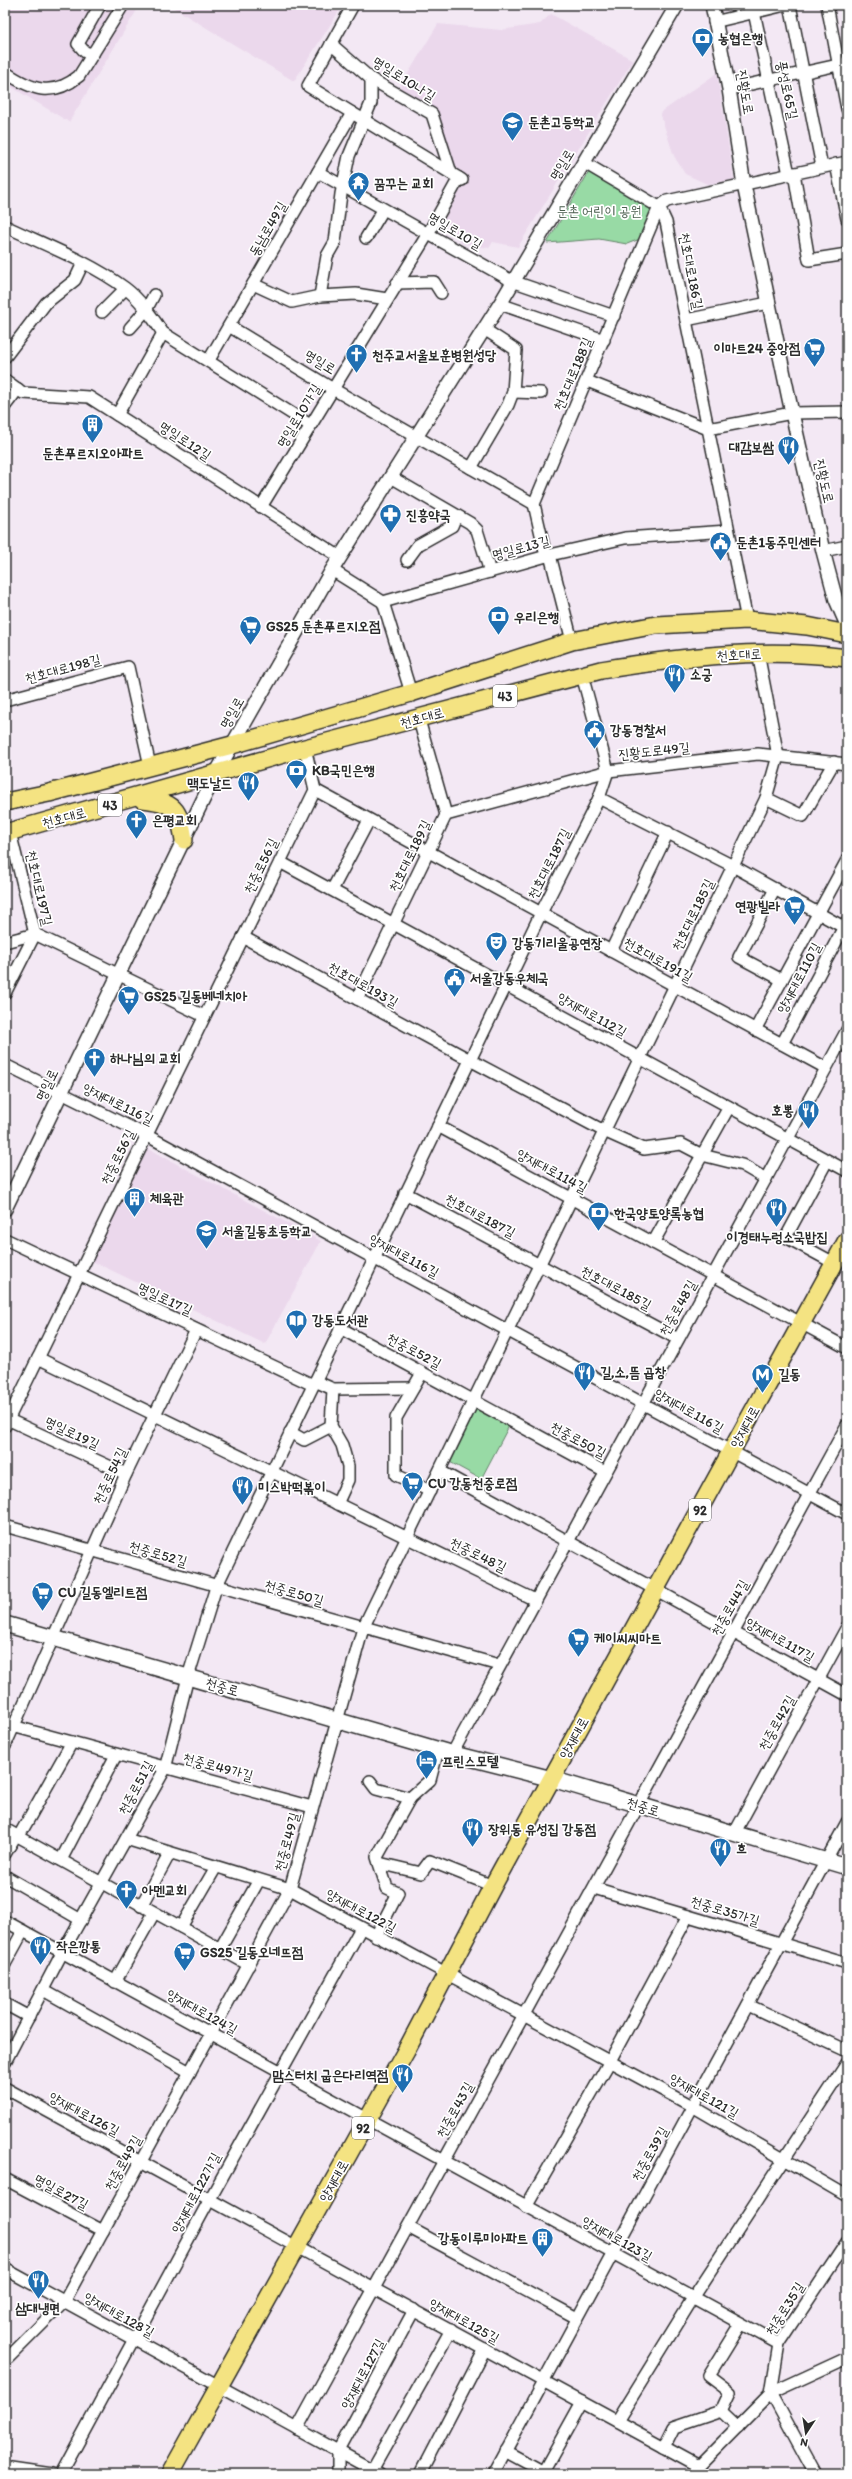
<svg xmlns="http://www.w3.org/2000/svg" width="852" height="2479" viewBox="0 0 852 2479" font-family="Itim,'Poor Story',sans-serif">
<rect width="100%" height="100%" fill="#f3e8f4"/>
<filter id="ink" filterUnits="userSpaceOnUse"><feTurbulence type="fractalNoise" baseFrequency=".025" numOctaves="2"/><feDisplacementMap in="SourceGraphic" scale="8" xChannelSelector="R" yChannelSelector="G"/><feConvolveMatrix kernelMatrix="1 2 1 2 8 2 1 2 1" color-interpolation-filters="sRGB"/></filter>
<g filter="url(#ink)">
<g fill="#ebd8ec">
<polygon points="5,5 140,5 69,122 5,83"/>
<polygon points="169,5 343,5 294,81"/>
<polygon points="551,14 633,60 518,247 493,242 489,248 461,243 443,217 454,172 434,113 397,92 438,24 501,30 540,24"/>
<polygon points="717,73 734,180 707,184 685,174 674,156 660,113"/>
<polygon points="147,1148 321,1241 265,1344 92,1261"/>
</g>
<g fill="#98daa5" stroke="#628268">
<polygon points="589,172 655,210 645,237 627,244 599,239 547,243"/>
<polygon points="475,1405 510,1424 481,1479 448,1461"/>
</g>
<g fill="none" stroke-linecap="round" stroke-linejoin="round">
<defs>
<g id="minor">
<polyline points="353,5 308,86 462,180"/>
<polyline points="790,5 822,167"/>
<polyline points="827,5 847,109"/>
<polyline points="754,12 789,174"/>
<polyline points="714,22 785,5"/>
<polyline points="331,44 371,79 432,114 451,173"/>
<polyline points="93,54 85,52 78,44 100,5"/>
<path d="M5 72C32 90 52 98 79 76L123 5"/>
<polyline points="729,89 847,63"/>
<polyline points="583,162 659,207 666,222 747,620"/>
<polyline points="836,164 847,219"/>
<polyline points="318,172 512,281 614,316"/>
<polyline points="794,173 809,260 847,254"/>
<path d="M5 226C45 245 90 262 125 288 141 300 152 317 163 333L310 425"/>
<polyline points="366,238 383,210"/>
<polyline points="397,283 434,282 441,293"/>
<polyline points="253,284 292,302 320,296 356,294 387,299"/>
<polyline points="320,296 327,256 335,242 341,194 349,156 371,103 371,79"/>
<polyline points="500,304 604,340"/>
<polyline points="102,312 125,289"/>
<polyline points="686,320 768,303"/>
<polyline points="229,326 333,389 534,504"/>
<polyline points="130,328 146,310 154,295"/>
<polyline points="5,357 46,303 75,280 83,263"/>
<polyline points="209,360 352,113"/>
<polyline points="5,380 23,393 89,397 340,557"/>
<polyline points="587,381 708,429 792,413 847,412"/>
<polyline points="513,392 541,393"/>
<polyline points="5,406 18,389"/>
<polyline points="117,415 163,333"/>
<polyline points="471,468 508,405 513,392 516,350 484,329"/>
<polyline points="391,477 470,523 477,530 490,572"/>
<polyline points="261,507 429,232 459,178"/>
<polyline points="823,551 847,546"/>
<polyline points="550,555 572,641"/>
<polyline points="546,556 534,504 659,207 667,201 847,162"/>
<polyline points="407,560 418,545 452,526 456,516"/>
<polyline points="332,570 383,602 550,555 625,538 728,531"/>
<polyline points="383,602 411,693"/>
<polyline points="5,700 128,667 150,766"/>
<polyline points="315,790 826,1068"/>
<polyline points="599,798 733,866 847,929"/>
<polyline points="766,798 803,816 834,762"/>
<polyline points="446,815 608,771 758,754 847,764"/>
<polyline points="280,862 847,1171"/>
<polyline points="775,889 739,957 782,980"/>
<polyline points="332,890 369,820"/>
<polyline points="35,934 204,1016"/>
<polyline points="243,937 470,1060 604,1131 644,1149 681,1144 702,1155 742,1165 766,1179"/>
<polyline points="5,942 35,934"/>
<polyline points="611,951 668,832"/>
<polyline points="5,993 35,934 10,832"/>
<polyline points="357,999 446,815 419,720"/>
<polyline points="755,1030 847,860"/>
<polyline points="782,1044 847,921"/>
<polyline points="5,1065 146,1135 847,1514"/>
<polyline points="438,1126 847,1348"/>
<polyline points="827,1161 786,1237 834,1263"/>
<polyline points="405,1193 678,1339"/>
<polyline points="5,1239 313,1385"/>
<polyline points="653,1243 729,1107"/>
<polyline points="340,1328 605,1472"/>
<polyline points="38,1358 535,1600"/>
<polyline points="422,1373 396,1418 396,1475 430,1491"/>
<polyline points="315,1381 333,1389 413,1388"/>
<polyline points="333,1389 331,1426 342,1445 348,1466 348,1480 337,1504"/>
<polyline points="5,1418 126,1474"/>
<polyline points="5,1426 315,790 305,748"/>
<polyline points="290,1432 304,1440 331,1426"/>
<polyline points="440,1471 847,1695"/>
<polyline points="5,1526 499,1665"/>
<polyline points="5,1724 312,1807"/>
<polyline points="5,1746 126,1474 196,1330"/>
<polyline points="452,1754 847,1030"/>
<polyline points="370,1781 376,1789 410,1798"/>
<polyline points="5,1829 249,1965"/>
<polyline points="734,1834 847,1627"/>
<polyline points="19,1836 72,1742"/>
<polyline points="126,1839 290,1889 694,2107 847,2196"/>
<polyline points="5,1854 16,1835"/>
<polyline points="61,1860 116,1755"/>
<polyline points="379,1863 421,1873 430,1861 493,1886"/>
<polyline points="5,1876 81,1920"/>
<polyline points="594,1888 847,1963"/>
<polyline points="141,1906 170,1853"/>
<polyline points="5,1921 779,2344"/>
<polyline points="181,1927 216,1867"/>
<polyline points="376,1936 398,1893 387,1888 377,1857 410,1798 430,1780 438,1750"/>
<polyline points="220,1949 259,1880"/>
<polyline points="5,1964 23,1931"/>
<polyline points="115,1982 154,1913"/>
<polyline points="43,1990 190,2072"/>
<polyline points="5,2004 29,2017"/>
<polyline points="748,2005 847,2051"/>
<polyline points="5,2062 62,1953 165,1769 188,1677 216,1587 541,913 599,798 608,771 582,675"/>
<polyline points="5,2088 699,2466"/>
<polyline points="5,2179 103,2231"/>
<polyline points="526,2207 610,2061 688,1916"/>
<polyline points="408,2227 577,2318"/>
<polyline points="5,2269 380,2474"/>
<polyline points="5,2361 64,2302 290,1889 363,1628 766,798 778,756 758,653"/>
<polyline points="771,2393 815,2474"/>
<polyline points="771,2393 847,2358"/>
<polyline points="721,2411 738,2427"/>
<polyline points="617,2421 693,2298 847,2063"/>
<polyline points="297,2429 847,1425"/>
<polyline points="664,2447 674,2427 721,2411 730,2392 709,2376 741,2324"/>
<polyline points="505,2451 542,2471"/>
<polyline points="699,2466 771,2393 779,2344 847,2242"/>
<polyline points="5,2467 53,2474"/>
<polyline points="372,2470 451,2330"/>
<polyline points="61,2474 210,2199 361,1928"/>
<polyline points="338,2474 338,2451 414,2310"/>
<polyline points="420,2474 485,2349"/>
<polyline points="493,2474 847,1822"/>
<polyline points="542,2474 582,2402"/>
</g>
<g id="tertiary">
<polyline points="712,5 729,89 744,185 792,413 823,551 836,600 847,625"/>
<polyline points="5,1209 215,775 332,570 500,304 677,5"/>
</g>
<polyline id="secondary" points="5,1624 446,1752 552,1779 847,1867"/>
<g id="primary">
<path d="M142 799C174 802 179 808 184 840"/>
<polyline points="5,802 49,793 232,745 411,693 572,641 656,625 747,620 807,626 847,634"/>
<path d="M5 833 305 748 601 670C681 657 765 647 847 658"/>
<polyline points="170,2474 406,2051 496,1880 847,1240"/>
</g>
</defs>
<use href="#minor" stroke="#2b2b2b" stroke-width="14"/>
<use href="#tertiary" stroke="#2b2b2b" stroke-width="16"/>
<use href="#secondary" stroke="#2b2b2b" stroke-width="18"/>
<use href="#primary" stroke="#2b2b2b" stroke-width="20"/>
<use href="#minor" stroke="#fff" stroke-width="11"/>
<use href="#tertiary" stroke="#fff" stroke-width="13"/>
<use href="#secondary" stroke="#fff" stroke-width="15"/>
<use href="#primary" stroke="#f4e382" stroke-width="17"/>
</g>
</g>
<defs>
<symbol id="bank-pin" viewBox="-11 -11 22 30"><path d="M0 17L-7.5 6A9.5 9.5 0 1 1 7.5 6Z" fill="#1f6fb2" stroke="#fff"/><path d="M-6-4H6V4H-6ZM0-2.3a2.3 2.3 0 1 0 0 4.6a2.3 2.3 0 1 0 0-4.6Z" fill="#fff"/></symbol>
<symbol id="school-pin" viewBox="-11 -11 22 30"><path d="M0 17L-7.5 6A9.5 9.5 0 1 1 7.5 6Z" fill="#1f6fb2" stroke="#fff"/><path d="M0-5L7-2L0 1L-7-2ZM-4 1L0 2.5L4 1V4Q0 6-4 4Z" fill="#fff"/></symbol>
<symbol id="temple-pin" viewBox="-11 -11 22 30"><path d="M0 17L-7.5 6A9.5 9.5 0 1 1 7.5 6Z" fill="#1f6fb2" stroke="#fff"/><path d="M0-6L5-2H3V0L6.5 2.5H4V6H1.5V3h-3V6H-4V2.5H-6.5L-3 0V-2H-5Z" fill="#fff"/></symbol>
<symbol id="supermarket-pin" viewBox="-11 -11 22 30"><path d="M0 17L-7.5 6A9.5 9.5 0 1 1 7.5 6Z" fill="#1f6fb2" stroke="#fff"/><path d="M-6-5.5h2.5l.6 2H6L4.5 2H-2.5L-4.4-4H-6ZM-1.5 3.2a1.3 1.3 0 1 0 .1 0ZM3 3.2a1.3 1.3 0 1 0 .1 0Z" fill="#fff"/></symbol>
<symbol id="church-pin" viewBox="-11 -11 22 30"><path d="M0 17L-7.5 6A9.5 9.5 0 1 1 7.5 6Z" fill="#1f6fb2" stroke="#fff"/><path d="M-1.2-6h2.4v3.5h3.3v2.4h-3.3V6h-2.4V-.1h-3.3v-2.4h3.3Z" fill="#fff"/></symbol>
<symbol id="building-pin" viewBox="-11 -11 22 30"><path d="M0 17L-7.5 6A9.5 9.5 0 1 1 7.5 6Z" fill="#1f6fb2" stroke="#fff"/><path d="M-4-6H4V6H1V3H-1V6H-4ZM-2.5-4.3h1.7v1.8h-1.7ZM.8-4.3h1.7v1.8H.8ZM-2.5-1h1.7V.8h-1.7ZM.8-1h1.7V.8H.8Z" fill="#fff"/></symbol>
<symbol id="restaurant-pin" viewBox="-11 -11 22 30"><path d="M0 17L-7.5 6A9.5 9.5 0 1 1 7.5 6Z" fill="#1f6fb2" stroke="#fff"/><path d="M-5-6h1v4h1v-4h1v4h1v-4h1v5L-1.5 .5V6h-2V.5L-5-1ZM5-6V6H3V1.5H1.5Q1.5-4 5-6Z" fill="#fff"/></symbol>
<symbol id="pharmacy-pin" viewBox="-11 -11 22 30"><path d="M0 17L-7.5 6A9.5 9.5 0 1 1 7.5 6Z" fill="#1f6fb2" stroke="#fff"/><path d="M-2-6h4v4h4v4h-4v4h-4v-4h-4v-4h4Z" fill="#fff"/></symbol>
<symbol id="civic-pin" viewBox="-11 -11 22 30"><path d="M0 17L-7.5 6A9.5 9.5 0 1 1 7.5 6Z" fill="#1f6fb2" stroke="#fff"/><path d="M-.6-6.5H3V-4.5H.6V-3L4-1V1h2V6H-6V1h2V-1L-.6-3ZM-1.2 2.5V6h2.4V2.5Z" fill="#fff"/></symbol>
<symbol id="theatre-pin" viewBox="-11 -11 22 30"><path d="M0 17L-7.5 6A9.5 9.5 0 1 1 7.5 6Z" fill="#1f6fb2" stroke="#fff"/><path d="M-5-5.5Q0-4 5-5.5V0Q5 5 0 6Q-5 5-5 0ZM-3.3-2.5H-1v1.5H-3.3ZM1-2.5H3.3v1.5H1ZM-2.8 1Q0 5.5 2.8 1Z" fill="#fff"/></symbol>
<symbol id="library-pin" viewBox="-11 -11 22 30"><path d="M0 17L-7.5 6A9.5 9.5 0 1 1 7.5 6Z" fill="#1f6fb2" stroke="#fff"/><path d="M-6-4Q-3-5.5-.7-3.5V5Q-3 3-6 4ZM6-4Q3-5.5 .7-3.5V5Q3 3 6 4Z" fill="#fff"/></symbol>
<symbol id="metro-pin" viewBox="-11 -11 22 30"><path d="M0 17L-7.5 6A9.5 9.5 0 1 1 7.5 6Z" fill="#1f6fb2" stroke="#fff"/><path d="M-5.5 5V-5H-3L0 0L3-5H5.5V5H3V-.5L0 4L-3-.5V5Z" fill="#fff"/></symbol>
<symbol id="hotel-pin" viewBox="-11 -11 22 30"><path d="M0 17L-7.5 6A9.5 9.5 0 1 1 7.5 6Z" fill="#1f6fb2" stroke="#fff"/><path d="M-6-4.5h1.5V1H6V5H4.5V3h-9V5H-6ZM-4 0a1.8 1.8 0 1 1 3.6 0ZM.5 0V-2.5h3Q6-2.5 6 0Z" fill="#fff"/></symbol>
</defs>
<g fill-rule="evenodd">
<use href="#bank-pin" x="690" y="26" width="25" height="34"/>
<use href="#school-pin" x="500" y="110" width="25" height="34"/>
<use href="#temple-pin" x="346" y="170" width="25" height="34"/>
<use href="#supermarket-pin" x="802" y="336" width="25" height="34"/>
<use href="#church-pin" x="344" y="342" width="25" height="34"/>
<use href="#building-pin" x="80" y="412" width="25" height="34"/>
<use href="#restaurant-pin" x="776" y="434" width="25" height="34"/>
<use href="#pharmacy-pin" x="378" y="502" width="25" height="34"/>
<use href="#civic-pin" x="708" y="530" width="25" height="34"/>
<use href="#bank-pin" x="486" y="604" width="25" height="34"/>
<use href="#supermarket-pin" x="238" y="614" width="25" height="34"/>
<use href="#restaurant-pin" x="662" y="662" width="25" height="34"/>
<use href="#civic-pin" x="582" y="718" width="25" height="34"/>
<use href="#bank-pin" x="284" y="758" width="25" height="34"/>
<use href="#restaurant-pin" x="236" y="770" width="25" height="34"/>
<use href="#church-pin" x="124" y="808" width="25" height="34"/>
<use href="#supermarket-pin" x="782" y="894" width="25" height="34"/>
<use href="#theatre-pin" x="484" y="930" width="25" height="34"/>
<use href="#civic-pin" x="442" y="966" width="25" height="34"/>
<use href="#supermarket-pin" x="116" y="984" width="25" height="34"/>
<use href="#church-pin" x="82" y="1046" width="25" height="34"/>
<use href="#restaurant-pin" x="796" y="1098" width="25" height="34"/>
<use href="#building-pin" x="122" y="1186" width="25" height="34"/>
<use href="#restaurant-pin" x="764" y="1196" width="25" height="34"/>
<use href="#bank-pin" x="586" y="1200" width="25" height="34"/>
<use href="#school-pin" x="194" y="1218" width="25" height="34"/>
<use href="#library-pin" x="284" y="1308" width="25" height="34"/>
<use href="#restaurant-pin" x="572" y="1360" width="25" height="34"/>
<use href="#metro-pin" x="750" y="1362" width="25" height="34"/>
<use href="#supermarket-pin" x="400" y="1470" width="25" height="34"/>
<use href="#restaurant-pin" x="230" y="1474" width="25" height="34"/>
<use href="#supermarket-pin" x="30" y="1580" width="25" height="34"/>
<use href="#supermarket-pin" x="566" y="1626" width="25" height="34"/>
<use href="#hotel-pin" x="414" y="1748" width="25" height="34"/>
<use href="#restaurant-pin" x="460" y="1816" width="25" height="34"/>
<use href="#restaurant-pin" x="708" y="1836" width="25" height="34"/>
<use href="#church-pin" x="114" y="1878" width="25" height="34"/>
<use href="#restaurant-pin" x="28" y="1934" width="25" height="34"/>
<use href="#supermarket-pin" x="172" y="1940" width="25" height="34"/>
<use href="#restaurant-pin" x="390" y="2062" width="25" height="34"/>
<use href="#building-pin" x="530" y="2226" width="25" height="34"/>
<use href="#restaurant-pin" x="26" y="2268" width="25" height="34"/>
</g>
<g text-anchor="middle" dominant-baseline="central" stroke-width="3.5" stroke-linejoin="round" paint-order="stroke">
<g fill="#fff" stroke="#6b6b6b" stroke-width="1">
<rect x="493" y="685" width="24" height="22" rx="3"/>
<rect x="98" y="794" width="24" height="22" rx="3"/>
<rect x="689" y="1499" width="22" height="22" rx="3"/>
<rect x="352" y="2117" width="22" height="22" rx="3"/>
</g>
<g font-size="13" font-weight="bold" fill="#2b2b2b">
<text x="505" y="696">43</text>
<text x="110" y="805">43</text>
<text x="700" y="1510">92</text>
<text x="363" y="2128">92</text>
</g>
<g font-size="14" font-weight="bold" fill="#2b2b2b" stroke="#fff" text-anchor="start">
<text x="718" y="38">농협은행</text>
<text x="528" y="122">둔촌고등학교</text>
<text x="374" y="183">꿈꾸는 교회</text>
<text x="800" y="348" text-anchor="end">이마트24 중앙점</text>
<text x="372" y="355">천주교서울보훈병원성당</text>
<text x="774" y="447" text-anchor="end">대감보쌈</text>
<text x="93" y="453" text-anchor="middle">둔촌푸르지오아파트</text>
<text x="406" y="515">진흥약국</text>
<text x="736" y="542">둔촌1동주민센터</text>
<text x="514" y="617">우리은행</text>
<text x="266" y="626">GS25 둔촌푸르지오점</text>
<text x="690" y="674">소궁</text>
<text x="610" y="730">강동경찰서</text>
<text x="312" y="770">KB국민은행</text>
<text x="232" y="783" text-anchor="end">맥도날드</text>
<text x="152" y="820">은평교회</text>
<text x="780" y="906" text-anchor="end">연광빌라</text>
<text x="512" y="943">강동기리울공연장</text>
<text x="470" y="978">서울강동우체국</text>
<text x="144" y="996">GS25 길동베네치아</text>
<text x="110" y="1058">하나님의 교회</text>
<text x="794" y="1110" text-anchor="end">호뽕</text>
<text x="150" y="1198">체육관</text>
<text x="614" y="1213">한국양토양록농협</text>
<text x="222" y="1231">서울길동초등학교</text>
<text x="777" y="1237" text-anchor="middle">이경태누렁소국밥집</text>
<text x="312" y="1320">강동도서관</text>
<text x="600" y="1372">길,소,뜸 곱창</text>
<text x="778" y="1374">길동</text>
<text x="428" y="1483">CU 강동천중로점</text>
<text x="258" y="1487">미스박떡볶이</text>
<text x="58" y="1592">CU 길동엘리트점</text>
<text x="594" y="1638">케이씨씨마트</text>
<text x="442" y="1761">프린스모텔</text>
<text x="488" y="1829">장위동 유성집 강동점</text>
<text x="736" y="1848">흐</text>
<text x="142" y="1890">아멘교회</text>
<text x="56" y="1946">작은깡통</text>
<text x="200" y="1952">GS25 길동오네뜨점</text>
<text x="388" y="2075" text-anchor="end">맘스터치 굽은다리역점</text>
<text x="528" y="2238" text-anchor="end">강동이루미아파트</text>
<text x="38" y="2308" text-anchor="middle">삼대냉면</text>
</g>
<g font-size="14" fill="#2b2b2b" stroke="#fff">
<text transform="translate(404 79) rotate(32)">명일로10나길</text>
<text transform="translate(787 90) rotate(78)">풍성로65길</text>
<text transform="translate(745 92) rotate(80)">진황도로</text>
<text transform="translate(562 165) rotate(-59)">명일로</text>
<text transform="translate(268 229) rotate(-60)">동남로49길</text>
<text transform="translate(455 231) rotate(30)">명일로10길</text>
<text transform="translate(691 271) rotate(79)">천호대로186길</text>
<text transform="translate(320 362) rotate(31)">명일로</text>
<text transform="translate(573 374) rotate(-67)">천호대로188길</text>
<text transform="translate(299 416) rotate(-59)">명일로10가길</text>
<text transform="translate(185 441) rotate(33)">명일로12길</text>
<text transform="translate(824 481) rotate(77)">진황도로</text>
<text transform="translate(521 548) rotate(-15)">명일로13길</text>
<text transform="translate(739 655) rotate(-3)">천호대로</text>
<text transform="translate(63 669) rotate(-15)">천호대로198길</text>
<text transform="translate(232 713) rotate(-60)">명일로</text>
<text transform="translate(422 718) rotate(-15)">천호대로</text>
<text transform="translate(654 751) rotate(-6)">진황도로49길</text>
<text transform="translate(64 818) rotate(-15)">천호대로</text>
<text transform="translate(410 856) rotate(-64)">천호대로189길</text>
<text transform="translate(549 864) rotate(-63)">천호대로187길</text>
<text transform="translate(261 866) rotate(-64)">천중로56길</text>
<text transform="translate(39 888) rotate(77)">천호대로197길</text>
<text transform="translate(693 915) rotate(-64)">천호대로185길</text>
<text transform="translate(658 960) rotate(29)">천호대로191길</text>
<text transform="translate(799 978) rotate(-62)">양재대로110길</text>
<text transform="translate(363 985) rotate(29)">천호대로193길</text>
<text transform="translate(592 1015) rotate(29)">양재대로112길</text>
<text transform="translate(47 1085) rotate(-64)">명일로</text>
<text transform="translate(118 1104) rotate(26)">양재대로116길</text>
<text transform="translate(118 1157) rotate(-64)">천중로56길</text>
<text transform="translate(552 1171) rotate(28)">양재대로114길</text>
<text transform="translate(480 1216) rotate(28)">천호대로187길</text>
<text transform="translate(404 1256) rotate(28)">양재대로116길</text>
<text transform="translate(616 1288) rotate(28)">천호대로185길</text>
<text transform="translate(165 1299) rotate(25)">명일로17길</text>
<text transform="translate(678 1308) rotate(-61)">천중로48길</text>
<text transform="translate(414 1351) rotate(28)">천중로52길</text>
<text transform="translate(689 1411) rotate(29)">양재대로116길</text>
<text transform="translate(745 1427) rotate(-61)">양재대로</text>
<text transform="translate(72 1433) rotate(25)">명일로19길</text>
<text transform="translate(578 1440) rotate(28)">천중로50길</text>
<text transform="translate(110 1476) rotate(-65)">천중로54길</text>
<text transform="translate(158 1554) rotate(16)">천중로52길</text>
<text transform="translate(478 1555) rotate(26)">천중로48길</text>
<text transform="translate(294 1593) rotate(16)">천중로50길</text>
<text transform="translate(730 1608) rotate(-61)">천중로44길</text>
<text transform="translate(780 1640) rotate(29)">양재대로117길</text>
<text transform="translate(222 1687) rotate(16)">천중로</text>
<text transform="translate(777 1723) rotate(-61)">천중로42길</text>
<text transform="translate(574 1738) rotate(-61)">양재대로</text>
<text transform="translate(218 1767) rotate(15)">천중로49가길</text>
<text transform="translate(136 1788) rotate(-62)">천중로51길</text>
<text transform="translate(643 1807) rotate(17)">천중로</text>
<text transform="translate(287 1842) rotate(-75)">천중로49길</text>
<text transform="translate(361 1911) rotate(28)">양재대로122길</text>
<text transform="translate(725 1911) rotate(17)">천중로35가길</text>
<text transform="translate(202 2012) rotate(29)">양재대로124길</text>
<text transform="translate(704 2096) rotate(29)">양재대로121길</text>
<text transform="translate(455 2110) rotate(-61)">천중로43길</text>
<text transform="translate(84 2114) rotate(28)">양재대로126길</text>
<text transform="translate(650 2154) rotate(-61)">천중로39길</text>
<text transform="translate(123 2163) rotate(-61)">천중로49길</text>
<text transform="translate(334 2181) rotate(-61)">양재대로</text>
<text transform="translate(61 2192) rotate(28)">명일로27길</text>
<text transform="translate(196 2193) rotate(-62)">양재대로122가길</text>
<text transform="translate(617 2239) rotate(29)">양재대로123길</text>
<text transform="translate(785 2309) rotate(-58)">천중로35길</text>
<text transform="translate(119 2315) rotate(29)">양재대로128길</text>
<text transform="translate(464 2321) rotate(29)">양재대로125길</text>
<text transform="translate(363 2374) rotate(-62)">양재대로127길</text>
</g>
<g font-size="14" fill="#4c6050" stroke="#fff">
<text x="599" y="211">둔촌 어린이 공원</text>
</g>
</g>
<rect width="852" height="2479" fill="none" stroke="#fff" stroke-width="20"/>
<rect x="10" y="10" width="832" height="2459" fill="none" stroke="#2b2b2b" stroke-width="1.5" filter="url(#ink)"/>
<g transform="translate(806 2433) rotate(192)" stroke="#ffffff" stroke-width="3" paint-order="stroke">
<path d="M0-3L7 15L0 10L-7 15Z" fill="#2b2b2b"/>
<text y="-6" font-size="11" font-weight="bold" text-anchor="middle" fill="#2b2b2b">N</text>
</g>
</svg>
